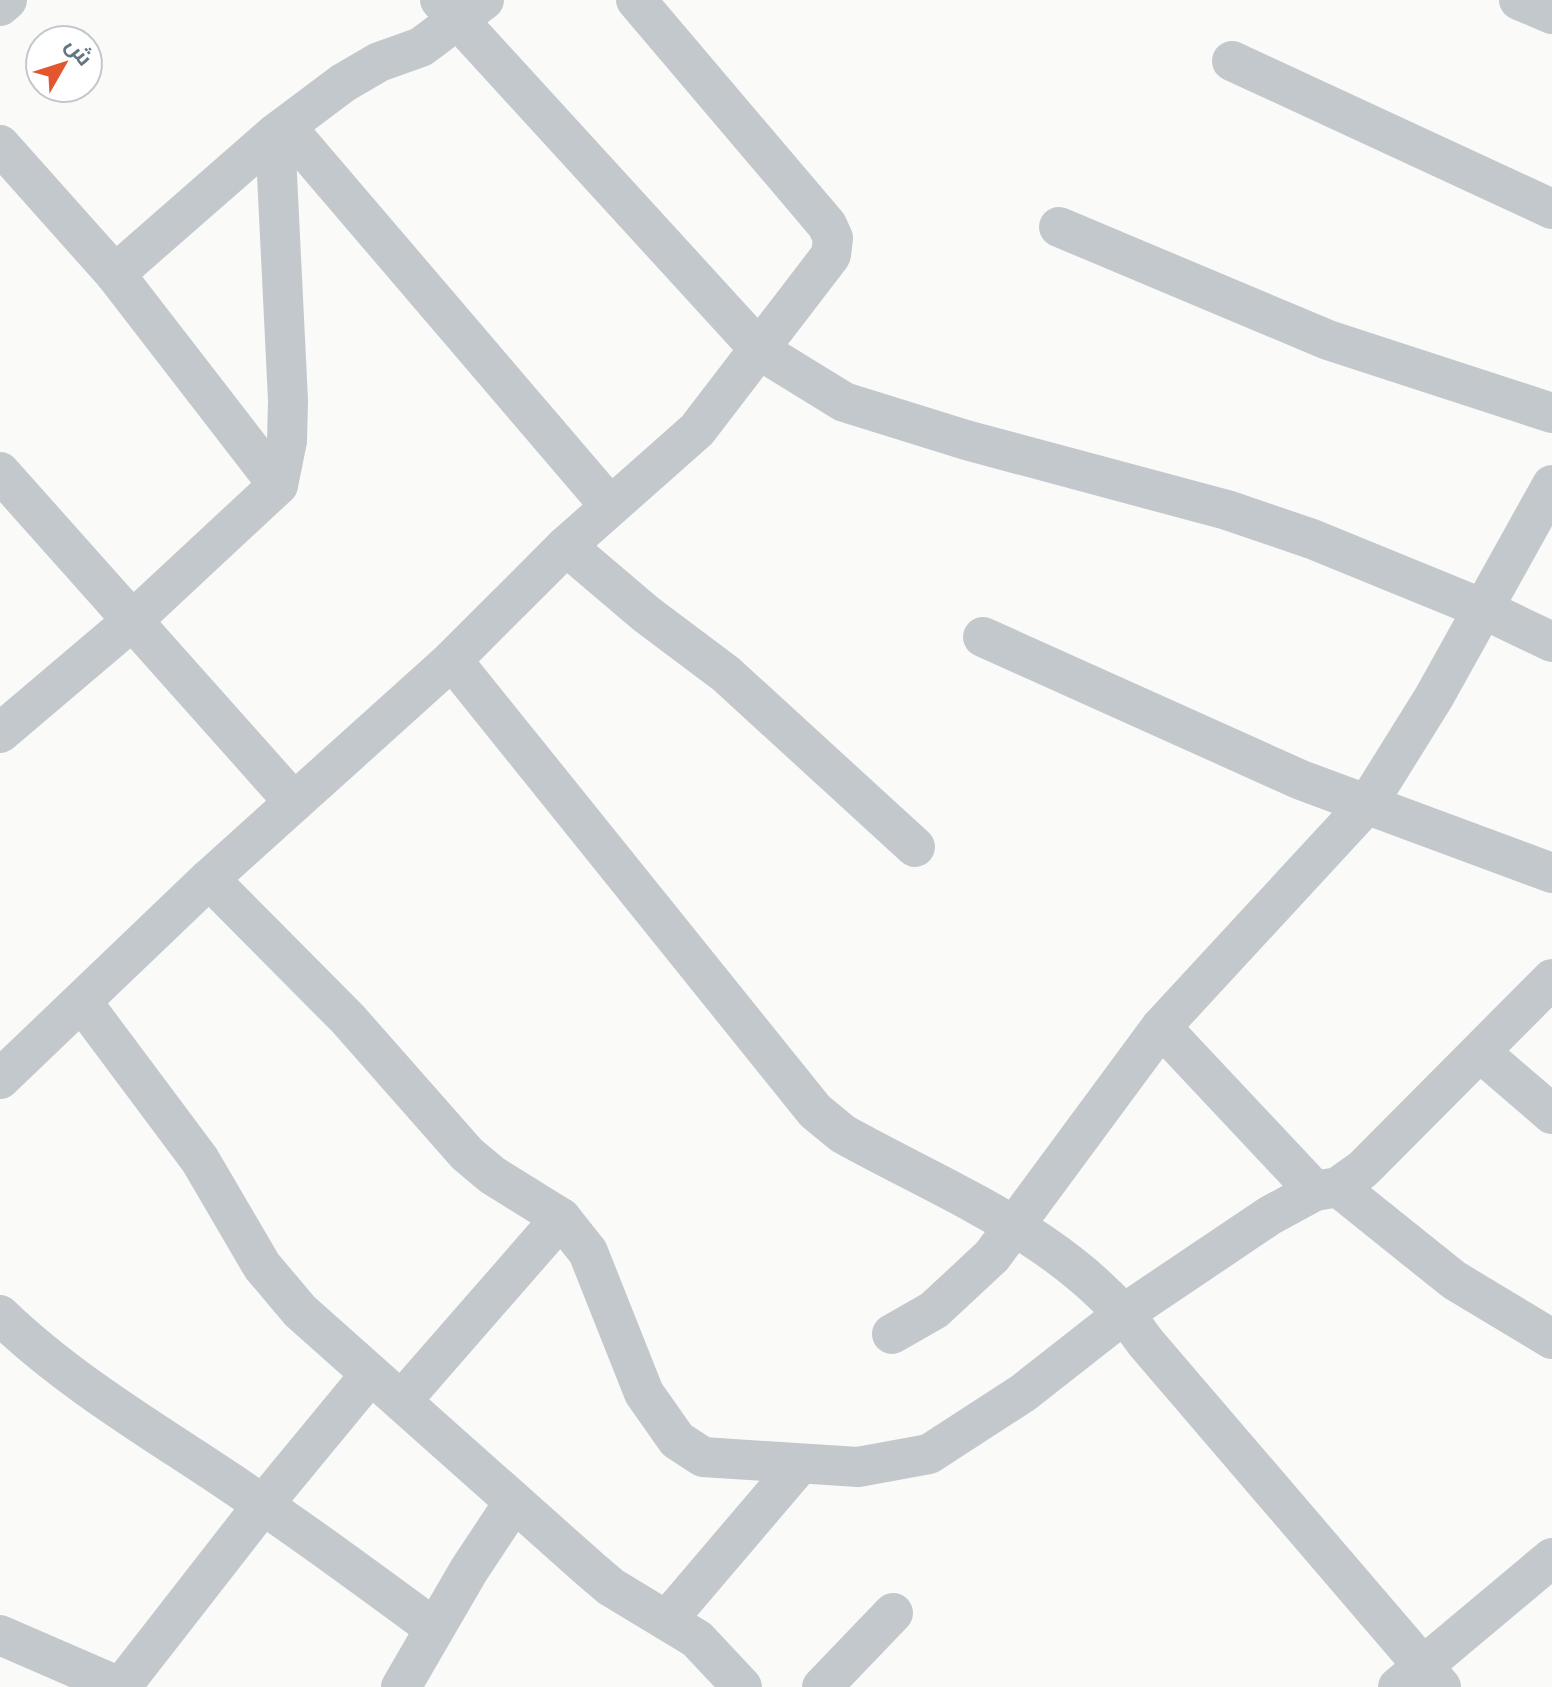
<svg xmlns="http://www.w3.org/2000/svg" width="1552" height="1687" viewBox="0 0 1552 1687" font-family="Inter,Cairo,sans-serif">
<rect width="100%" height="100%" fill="#fafaf8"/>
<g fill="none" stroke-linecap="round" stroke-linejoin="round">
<g stroke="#c3c8cc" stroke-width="40">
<polyline points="440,0 761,351 844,402 966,440 1227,510 1312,539 1481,608 1552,642"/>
<polyline points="1519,0 1552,14"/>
<polyline points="0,6 7,0"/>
<polyline points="1232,61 1552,209"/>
<polyline points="286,127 610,506"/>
<polyline points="0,145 115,274 278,485"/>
<polyline points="1059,227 1328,340 1552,413"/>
<polyline points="115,274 275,134 343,83 379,62 421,47 484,0"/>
<polyline points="0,472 294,802"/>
<polyline points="566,546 646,614 726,674 915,847"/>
<polyline points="983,637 1301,780 1552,873"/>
<path d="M452 660 815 1111 843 1134C949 1193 1074 1240 1146 1343L1441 1687"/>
<polyline points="0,733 132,621 278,485 287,441 288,400 275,134"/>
<polyline points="209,879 348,1019 467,1154 492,1175 561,1218 588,1252 644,1393 677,1440 703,1457 858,1467 929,1454 1023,1393 1125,1313 1269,1216 1315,1191 1338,1187 1363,1169 1552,979"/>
<polyline points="82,1002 200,1160 262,1266 300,1311 591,1570 611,1587 697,1639 742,1687"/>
<polyline points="1161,1027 1315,1191"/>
<polyline points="1480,1052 1552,1114"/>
<polyline points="0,1079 209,879 452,660 566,546 697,430 831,255 833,238 827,225 636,0"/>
<polyline points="1338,1187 1454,1280 1552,1339"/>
<path d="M0 1315C64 1377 142 1424 216 1473 290 1522 362 1575 434 1628"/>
<polyline points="892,1334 934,1310 992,1256 1161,1027 1368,803 1434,697 1552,485"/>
<polyline points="403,1399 561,1218"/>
<polyline points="667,1620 799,1465"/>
<polyline points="0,1635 120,1687"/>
<polyline points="121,1687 262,1506 370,1375"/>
<polyline points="401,1687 469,1570 514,1502"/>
<polyline points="822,1687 893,1613"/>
<polyline points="1398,1687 1552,1558"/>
</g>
</g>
<g transform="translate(64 64) rotate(51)"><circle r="38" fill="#ffffff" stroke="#c1c8cd" stroke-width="2"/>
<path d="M0-6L14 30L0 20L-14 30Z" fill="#e4572e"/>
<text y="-12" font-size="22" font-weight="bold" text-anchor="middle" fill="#657683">ش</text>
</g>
</svg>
